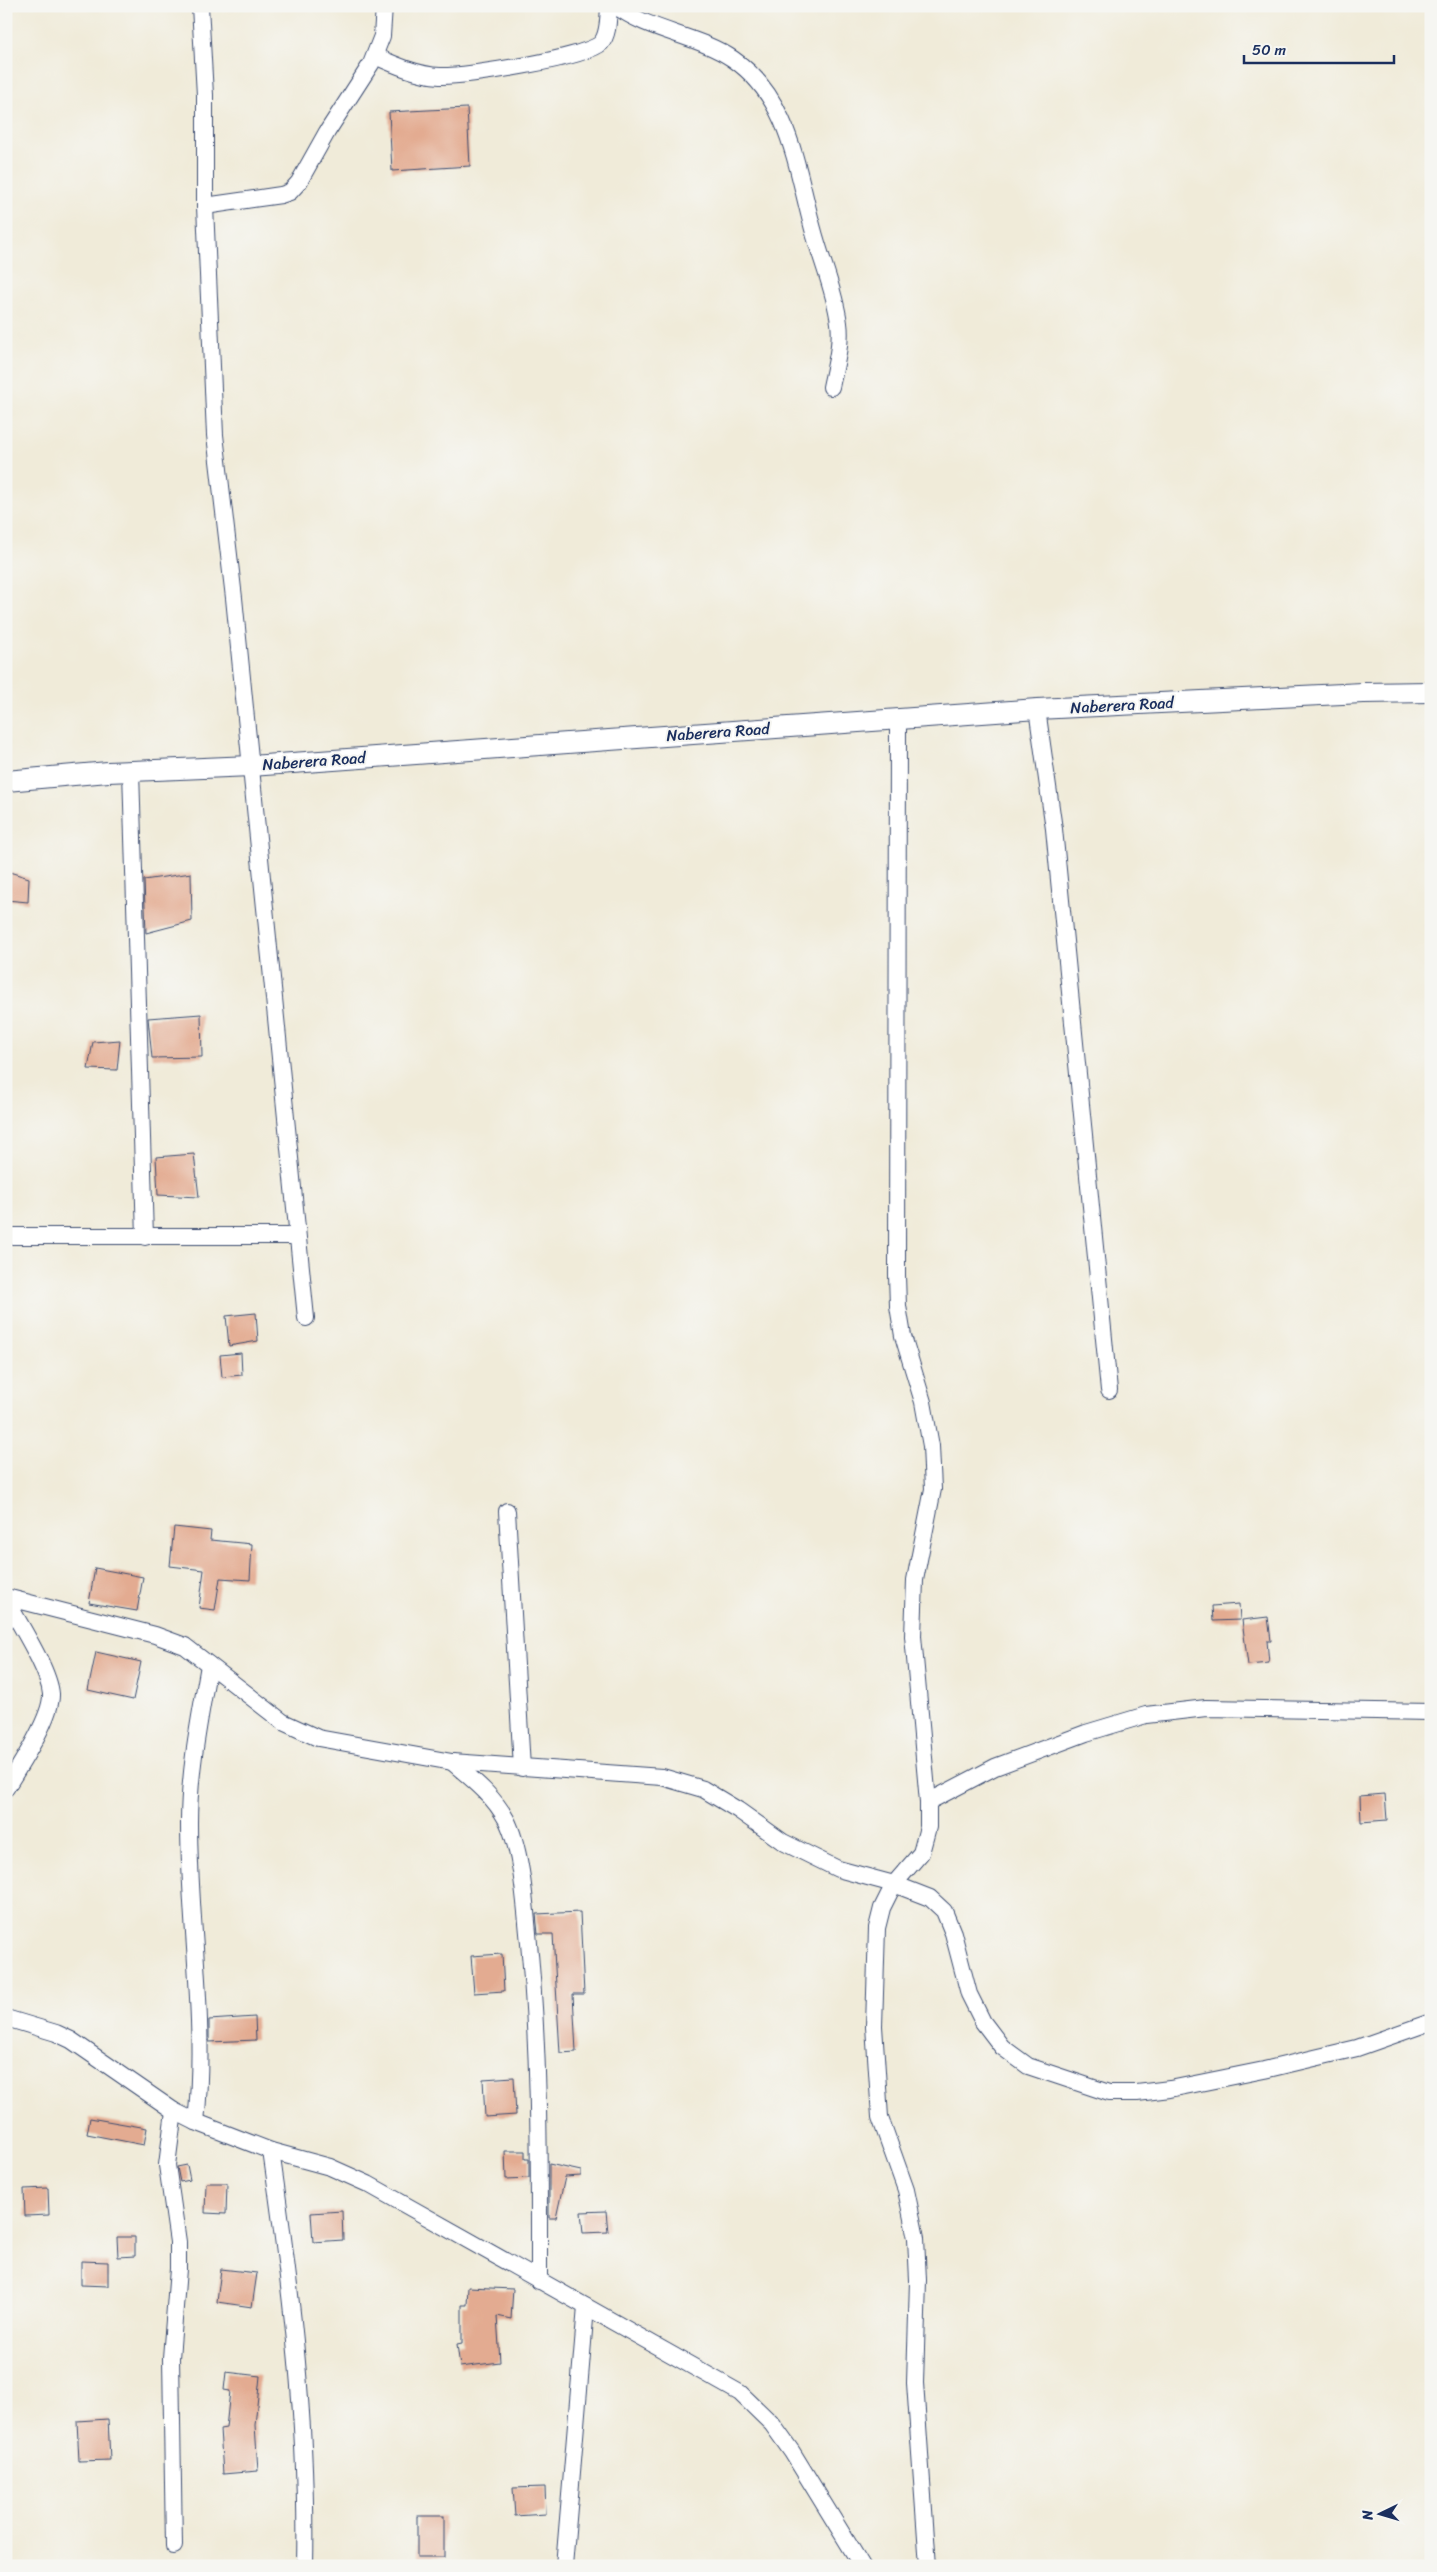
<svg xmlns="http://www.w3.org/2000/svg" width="1437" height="2572" viewBox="0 0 1437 2572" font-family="Sriracha,sans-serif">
<rect width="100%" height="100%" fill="#f6f6f2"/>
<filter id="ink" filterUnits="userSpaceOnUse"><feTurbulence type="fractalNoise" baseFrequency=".02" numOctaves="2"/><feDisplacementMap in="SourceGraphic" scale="10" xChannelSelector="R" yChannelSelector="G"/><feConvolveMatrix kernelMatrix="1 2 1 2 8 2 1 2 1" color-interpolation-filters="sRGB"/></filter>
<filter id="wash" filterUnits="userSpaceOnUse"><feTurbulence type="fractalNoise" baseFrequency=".0096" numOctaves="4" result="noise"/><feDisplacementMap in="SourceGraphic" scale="20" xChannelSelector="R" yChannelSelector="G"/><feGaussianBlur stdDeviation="1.12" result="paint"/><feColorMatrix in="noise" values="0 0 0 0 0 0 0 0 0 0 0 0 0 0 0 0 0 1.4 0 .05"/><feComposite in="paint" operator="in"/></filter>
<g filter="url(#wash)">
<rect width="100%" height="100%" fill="#f0ebd9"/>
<g id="blocks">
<g fill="#e3ab91">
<polygon points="467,108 470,166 392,171 389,112"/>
<polygon points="6,871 29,878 28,902 6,900"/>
<polygon points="191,873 192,921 146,933 144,880"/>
<polygon points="201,1014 202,1057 152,1058 148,1018"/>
<polygon points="120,1040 117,1070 88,1069 93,1042"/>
<polygon points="194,1154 199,1197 158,1195 156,1157"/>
<polygon points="256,1313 258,1341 229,1346 226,1316"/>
<polygon points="241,1353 242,1375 222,1377 220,1355"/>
<polygon points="174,1527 211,1531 210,1540 252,1544 250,1580 220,1578 215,1610 199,1608 204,1570 170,1566"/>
<polygon points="95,1568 143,1577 137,1611 89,1603"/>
<polygon points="1239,1604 1240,1620 1213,1621 1212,1606"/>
<polygon points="1268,1617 1271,1641 1267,1641 1269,1663 1248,1665 1242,1620"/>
<polygon points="96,1652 141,1662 133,1700 88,1690"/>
<polygon points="1385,1794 1387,1820 1361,1822 1360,1796"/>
<polygon points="580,1912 584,1994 573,1994 576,2052 560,2053 553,1934 538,1934 536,1914"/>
<polygon points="502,1954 504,1991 474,1993 471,1956"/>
<polygon points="255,2017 256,2040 209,2042 209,2020"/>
<polygon points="514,2077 516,2115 485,2117 483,2079"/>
<polygon points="90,2118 147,2128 144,2145 87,2134"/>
<polygon points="505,2151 525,2151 525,2159 529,2159 529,2178 506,2179"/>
<polygon points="549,2164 581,2171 581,2176 565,2177 556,2218 549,2218"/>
<polygon points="187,2165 190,2180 180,2182 177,2167"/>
<polygon points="206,2183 227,2183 226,2214 205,2213"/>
<polygon points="48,2188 49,2215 25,2216 24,2189"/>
<polygon points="342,2211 343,2240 313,2242 311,2213"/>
<polygon points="606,2211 608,2232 583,2233 581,2212"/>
<polygon points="117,2237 135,2237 135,2256 118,2257"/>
<polygon points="81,2261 108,2262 108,2286 81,2285"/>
<polygon points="221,2269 257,2273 252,2307 217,2302"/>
<polygon points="468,2287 513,2289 511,2319 497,2316 500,2362 460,2367 457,2344 462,2343 462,2305 467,2305"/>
<polygon points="226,2372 260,2376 255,2425 258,2471 223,2474 220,2429 226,2428 230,2391 224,2390"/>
<polygon points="108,2419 110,2460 79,2461 77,2421"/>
<polygon points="545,2487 546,2514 515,2516 513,2488"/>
<rect x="417" y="2516" width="27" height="41"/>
</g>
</g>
</g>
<g filter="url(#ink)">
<use href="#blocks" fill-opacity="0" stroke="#3b4b70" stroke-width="1"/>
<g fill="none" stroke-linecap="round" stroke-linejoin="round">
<defs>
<g id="minor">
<polyline points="200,6 205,95 205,206 215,435 234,598 306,1318"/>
<path d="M616 6C648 31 698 35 733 59 790 98 796 168 813 229 821 260 835 291 839 323 842 344 835 367 831 387"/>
<path d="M375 56C395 65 418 75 440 76 465 77 586 58 601 43 609 34 608 18 609 6"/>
<polyline points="205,206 281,195 290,192 299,182 327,132 371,64 382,36 384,6"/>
<polyline points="1037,709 1054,829 1109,1390"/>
<polyline points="898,720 897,1275 898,1306 903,1336 923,1402 931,1446 933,1489 915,1580 913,1636 928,1802 928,1827 921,1853 894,1884 882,1908 877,1928 874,2026 880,2117 906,2190 916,2238 918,2280 915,2383 928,2566"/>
<polyline points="131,771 145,1237"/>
<polyline points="6,1236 297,1236"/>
<polyline points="507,1511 522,1768"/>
<polyline points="6,1597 155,1635 185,1646 283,1722 318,1738 452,1762 662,1777 703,1789 738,1810 783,1842 838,1869 894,1884 930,1898 944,1911 953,1933 969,1994 983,2022 1002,2047 1028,2066 1109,2093 1137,2093 1170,2089 1264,2070 1357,2048 1431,2022"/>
<path d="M6 1599C18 1622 49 1669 51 1694 52 1717 19 1767 6 1788"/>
<path d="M452 1762C472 1779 493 1795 506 1819 521 1847 525 1901 528 1933 540 2051 539 2163 539 2281"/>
<polyline points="928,1802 995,1767 1086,1733 1146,1715 1206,1708 1431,1712"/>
<polyline points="6,2018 56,2033 71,2040 174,2111 196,2122 271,2151 330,2167 368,2184 740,2393 772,2424 792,2452 862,2566"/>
<polyline points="174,2111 167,2165 178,2242 178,2269 171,2358 174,2546"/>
<path d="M196 2122C207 2022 189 1923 189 1823 189 1770 200 1717 209 1665"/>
<path d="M271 2151C291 2289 308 2427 305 2566"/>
<polyline points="564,2566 586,2307"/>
</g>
<polyline id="tertiary" points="6,781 108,772 251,766 1037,709 1363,693 1431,692"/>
</defs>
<use href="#minor" stroke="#3b4b70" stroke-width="18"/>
<use href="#tertiary" stroke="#3b4b70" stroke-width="22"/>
<use href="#minor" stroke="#fff" stroke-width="16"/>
<use href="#tertiary" stroke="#fff" stroke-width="20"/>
</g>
</g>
<g text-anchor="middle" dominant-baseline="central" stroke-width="4" stroke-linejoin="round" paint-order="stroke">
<g font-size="16" fill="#1b2f5e" stroke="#f6f6f2">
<text transform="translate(1122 705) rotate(-3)">Naberera Road</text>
<text transform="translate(718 732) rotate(-4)">Naberera Road</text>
<text transform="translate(314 761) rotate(-4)">Naberera Road</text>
</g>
</g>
<rect width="1437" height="2572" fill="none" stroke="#f6f6f2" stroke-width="25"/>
<g transform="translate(1380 2514) rotate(265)" stroke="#f6f6f2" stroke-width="4" paint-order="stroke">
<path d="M0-4L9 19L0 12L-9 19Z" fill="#1b2f5e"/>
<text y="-8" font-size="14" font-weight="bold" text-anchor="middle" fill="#1b2f5e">N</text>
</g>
<path d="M1244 55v8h150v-8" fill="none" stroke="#1b2f5e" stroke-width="2.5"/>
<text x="1252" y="55" font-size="15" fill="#1b2f5e" stroke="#f6f6f2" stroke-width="4" paint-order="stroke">50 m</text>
</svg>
